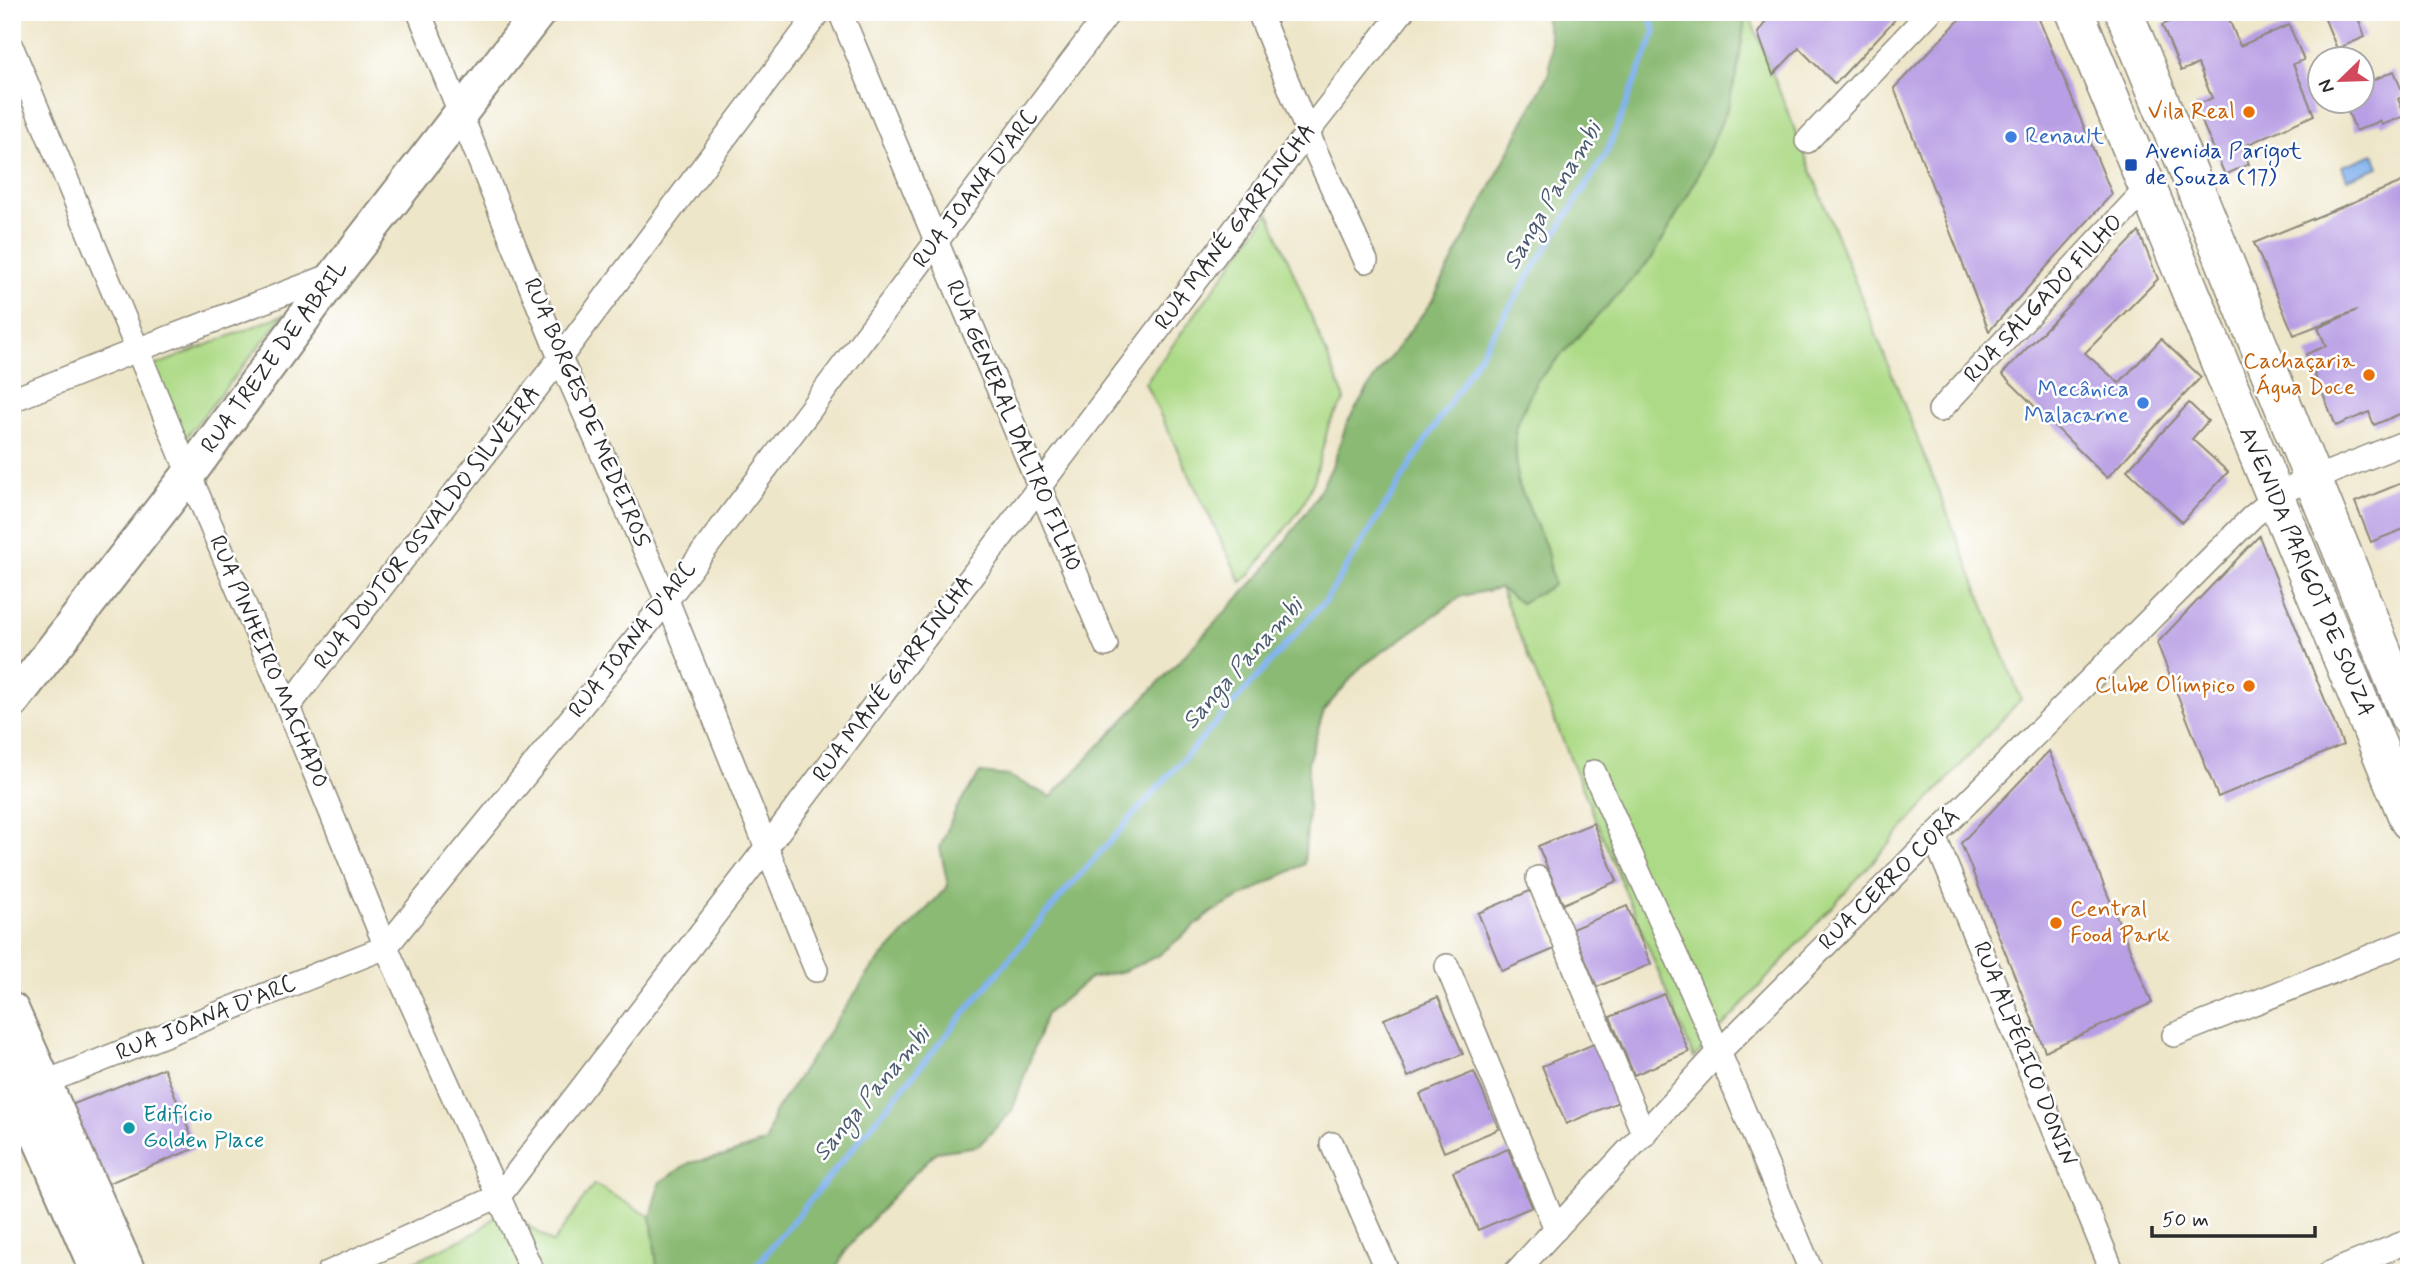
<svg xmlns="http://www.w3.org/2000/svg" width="2421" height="1285" viewBox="0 0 2421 1285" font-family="Mynerve,sans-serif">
<rect width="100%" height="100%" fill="#fff"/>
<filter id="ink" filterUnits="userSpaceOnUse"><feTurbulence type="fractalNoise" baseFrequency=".0143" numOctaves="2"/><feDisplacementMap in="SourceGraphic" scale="14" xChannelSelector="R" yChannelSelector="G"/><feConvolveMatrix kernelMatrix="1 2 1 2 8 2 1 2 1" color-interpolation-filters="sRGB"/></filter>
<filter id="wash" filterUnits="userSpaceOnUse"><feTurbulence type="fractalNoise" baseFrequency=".00686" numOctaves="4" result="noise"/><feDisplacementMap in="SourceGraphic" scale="28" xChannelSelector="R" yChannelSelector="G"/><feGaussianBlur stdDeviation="1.57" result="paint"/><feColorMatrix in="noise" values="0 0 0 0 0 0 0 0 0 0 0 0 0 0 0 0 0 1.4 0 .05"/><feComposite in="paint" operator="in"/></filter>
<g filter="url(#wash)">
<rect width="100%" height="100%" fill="#eee6c9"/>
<g fill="#adda86" stroke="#6c8258" stroke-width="2">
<polygon points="1746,12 1748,12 2021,699 1694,1058 1500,588 1521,603 1546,547 1517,481 1515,428 1536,382 1583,330 1728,107 1738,66"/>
<polygon points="1269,213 1345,399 1329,424 1314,481 1300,510 1251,573 1241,582 1145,383"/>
<polygon points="285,314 179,446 149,368"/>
<polygon points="594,1184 651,1217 657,1266 655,1273 390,1273 475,1233 505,1209 553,1243"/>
</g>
<path fill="#8aba73" stroke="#5a724f" stroke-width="2" d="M1543 12H1746L1738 66 1728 107 1694 184 1653 257 1536 382 1515 428 1517 481 1546 547 1554 585 1521 603 1500 588 1462 596 1361 667 1324 710 1308 762V816L1304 864 1212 912 1158 956 1124 971 1090 978 1046 1014 1012 1111 978 1146 936 1152 899 1189 848 1247 833 1273H655L657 1266 651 1217 660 1182 689 1163 724 1156 766 1142 774 1113 873 967 948 886 940 847 956 809 980 773 1009 776 1051 797 1263 572 1314 501 1332 467 1347 423 1374 379 1432 301 1549 73C1553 50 1551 34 1543 12Z"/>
<polygon fill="#83b3ee" stroke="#576f8c" stroke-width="2" points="2374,154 2379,167 2347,179 2342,166"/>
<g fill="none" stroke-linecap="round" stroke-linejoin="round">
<polyline stroke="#83b3ee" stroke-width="6" points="750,1273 1061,896 1326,600 1607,152 1655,32 1648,12"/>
</g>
<g id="blocks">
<g fill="#b89ee4">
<polygon points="1761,12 1902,12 1835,84 1799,48 1773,75 1758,33 1768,18"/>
<polygon points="1967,12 2036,12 2112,194 1989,331 1894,88"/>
<polygon points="2193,12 2226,12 2240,46 2289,25 2304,60 2293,64 2314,115 2242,147 2249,164 2225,175 2195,106 2212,98 2198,64 2181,71 2162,25"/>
<polygon points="2273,12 2300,12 2277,22"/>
<polygon points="2322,12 2365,12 2367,17 2359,21 2365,37 2337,49"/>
<polygon points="2394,71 2404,96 2398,99 2405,116 2382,125 2380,121 2356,131 2344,102 2362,102 2362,85"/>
<polygon points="2409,179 2409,410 2374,425 2369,412 2336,426 2306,354 2326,346 2318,328 2357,310 2294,335 2254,243"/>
<polygon points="2139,232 2158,279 2085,353 2119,383 2161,339 2201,377 2107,478 2002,374"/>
<polygon points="2189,403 2208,421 2192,439 2228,472 2182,522 2127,470"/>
<polygon points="2409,480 2409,527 2371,542 2355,502"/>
<polygon points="2259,536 2343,745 2218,797 2157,643"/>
<polygon points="2049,751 2152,1003 2045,1051 1961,843"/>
<polygon points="1593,823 1617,881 1563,904 1538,846"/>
<polygon points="1532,890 1557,948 1502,971 1478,913"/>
<polygon points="1627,906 1651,964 1597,987 1572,929"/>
<polygon points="1664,994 1689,1052 1634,1075 1610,1017"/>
<polygon points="1438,997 1463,1054 1408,1077 1384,1019"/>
<polygon points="1596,1043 1621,1101 1566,1124 1542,1066"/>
<polygon points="164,1068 196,1148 94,1189 61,1109"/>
<polygon points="1474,1072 1499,1129 1444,1152 1420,1094"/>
<polygon points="1508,1149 1532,1207 1478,1230 1453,1172"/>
</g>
</g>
</g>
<g filter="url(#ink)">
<use href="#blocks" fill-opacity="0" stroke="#8c887a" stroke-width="2"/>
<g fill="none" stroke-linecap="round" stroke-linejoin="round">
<defs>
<g id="street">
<polyline points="419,12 560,358 667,600 816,970"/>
<polyline points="840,12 1106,645"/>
<polyline points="1259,12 1315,150 1366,261"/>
<polyline points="12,48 189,474 288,707 386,947 533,1273"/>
<polyline points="1807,141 1930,12"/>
<polyline points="12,400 137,350 335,274"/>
<polyline points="1940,410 2147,188"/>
<polyline points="288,707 560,358 819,12"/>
<polyline points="1594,772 1719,1052 1812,1273"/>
<polyline points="1934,836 2113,1273"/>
<polyline points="1538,878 1644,1135"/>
<polyline points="1447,966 1556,1229"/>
<polyline points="2174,1035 2409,941"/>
<polyline points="31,1088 386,947 667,600 1109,12"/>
<polyline points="1332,1144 1388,1273"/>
<polyline points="328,1273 499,1196 766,848 1308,132 1402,12"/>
<polyline points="1515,1273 1719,1052 2252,517 2275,498 2290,488 2409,441"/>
<polyline points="2330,1273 2409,1241"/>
</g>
<g id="secondary">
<polyline points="12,702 189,474 336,274 539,12"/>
<polyline points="12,1010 129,1273"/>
<polyline points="12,1076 98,1273"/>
</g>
<g id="primary">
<polyline points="2075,12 2409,821"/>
<polyline points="2124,12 2409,717"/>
</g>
</defs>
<use href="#street" stroke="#8c887a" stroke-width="26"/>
<use href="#secondary" stroke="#8c887a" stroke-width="37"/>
<use href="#primary" stroke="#8c887a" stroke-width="40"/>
<use href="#street" stroke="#fff" stroke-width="23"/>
<use href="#secondary" stroke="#fff" stroke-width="33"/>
<use href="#primary" stroke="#fff" stroke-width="37"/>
</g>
</g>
<g fill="#e8710a" stroke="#fff" stroke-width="2.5">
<circle cx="2249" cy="112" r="7"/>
<circle cx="2369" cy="375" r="7"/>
<circle cx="2249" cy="686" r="7"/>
<circle cx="2056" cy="923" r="7"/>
</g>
<g fill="#3f7fe0" stroke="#fff" stroke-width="2.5">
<circle cx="2011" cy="137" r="7"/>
<circle cx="2143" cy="403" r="7"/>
</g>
<rect fill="#1a4fb4" stroke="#fff" stroke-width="2.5" x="2124" y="158" width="14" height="14" rx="3.5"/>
<circle fill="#0f9aa8" stroke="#fff" stroke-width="2.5" cx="129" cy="1128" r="7"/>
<g text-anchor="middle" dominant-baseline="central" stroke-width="5" stroke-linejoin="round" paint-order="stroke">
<g font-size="23" fill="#c56008" stroke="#fff" text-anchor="end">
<text x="2235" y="112">Vila Real</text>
<text x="2355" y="362">Cachaçaria<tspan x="2355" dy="26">Água Doce</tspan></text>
<text x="2235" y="686">Clube Olímpico</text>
<text x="2070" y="910" text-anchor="start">Central<tspan x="2070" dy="26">Food Park</tspan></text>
</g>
<g font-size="23" fill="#366cbe" stroke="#fff" text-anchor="start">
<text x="2025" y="137">Renault</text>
<text x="2129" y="390" text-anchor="end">Mecânica<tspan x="2129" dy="26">Malacarne</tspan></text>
</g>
<g font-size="23" fill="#164399" stroke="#fff" text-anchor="start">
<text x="2145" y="152">Avenida Parigot<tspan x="2145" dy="26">de Souza (17)</tspan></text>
</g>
<g font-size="23" fill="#2b2b2b" stroke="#fff">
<text transform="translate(976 189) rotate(-53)">RUA JOANA D'ARC</text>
<text transform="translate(1236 227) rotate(-53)">RUA MANÉ GARRINCHA</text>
<text transform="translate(2044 299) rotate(-47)">RUA SALGADO FILHO</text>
<text transform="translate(275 357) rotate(-54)">RUA TREZE DE ABRIL</text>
<text transform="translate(586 413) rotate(67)">RUA BORGES DE MEDEIROS</text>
<text transform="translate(1013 426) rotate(67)">RUA GENERAL DALTRO FILHO</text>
<text transform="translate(428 528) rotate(-52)">RUA DOUTOR OSVALDO SILVEIRA</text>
<text transform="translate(2306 572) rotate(67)">AVENIDA PARIGOT DE SOUZA</text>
<text transform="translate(633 640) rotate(-52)">RUA JOANA D'ARC</text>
<text transform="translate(268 662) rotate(67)">RUA PINHEIRO MACHADO</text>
<text transform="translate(894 679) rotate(-53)">RUA MANÉ GARRINCHA</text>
<text transform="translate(1890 880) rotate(-45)">RUA CERRO CORÁ</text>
<text transform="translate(206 1019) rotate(-22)">RUA JOANA D'ARC</text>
<text transform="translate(2024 1054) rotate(68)">RUA ALPÉRICO DONIN</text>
</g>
<g font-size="23" fill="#0d838f" stroke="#fff" text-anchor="start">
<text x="143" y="1115">Edifício<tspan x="143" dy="26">Golden Place</tspan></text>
</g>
<g font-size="24" font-style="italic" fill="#4a5b6f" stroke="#fff">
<text transform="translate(1553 196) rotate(-59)">Sanga Panambi</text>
<text transform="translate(1243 664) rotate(-48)">Sanga Panambi</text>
<text transform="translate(872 1094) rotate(-50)">Sanga Panambi</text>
</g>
</g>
<rect width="2421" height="1285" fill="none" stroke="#fff" stroke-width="42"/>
<g transform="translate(2341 80) rotate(247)"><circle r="33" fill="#ffffff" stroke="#aaaaaa" stroke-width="2"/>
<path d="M0-5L12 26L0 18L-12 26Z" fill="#d1495b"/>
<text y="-10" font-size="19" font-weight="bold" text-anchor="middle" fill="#2b2b2b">N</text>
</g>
<path d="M2152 1226v10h163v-10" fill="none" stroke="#2b2b2b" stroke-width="3.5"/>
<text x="2162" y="1226" font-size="21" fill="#2b2b2b" stroke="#ffffff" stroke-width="5" paint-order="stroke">50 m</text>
</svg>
